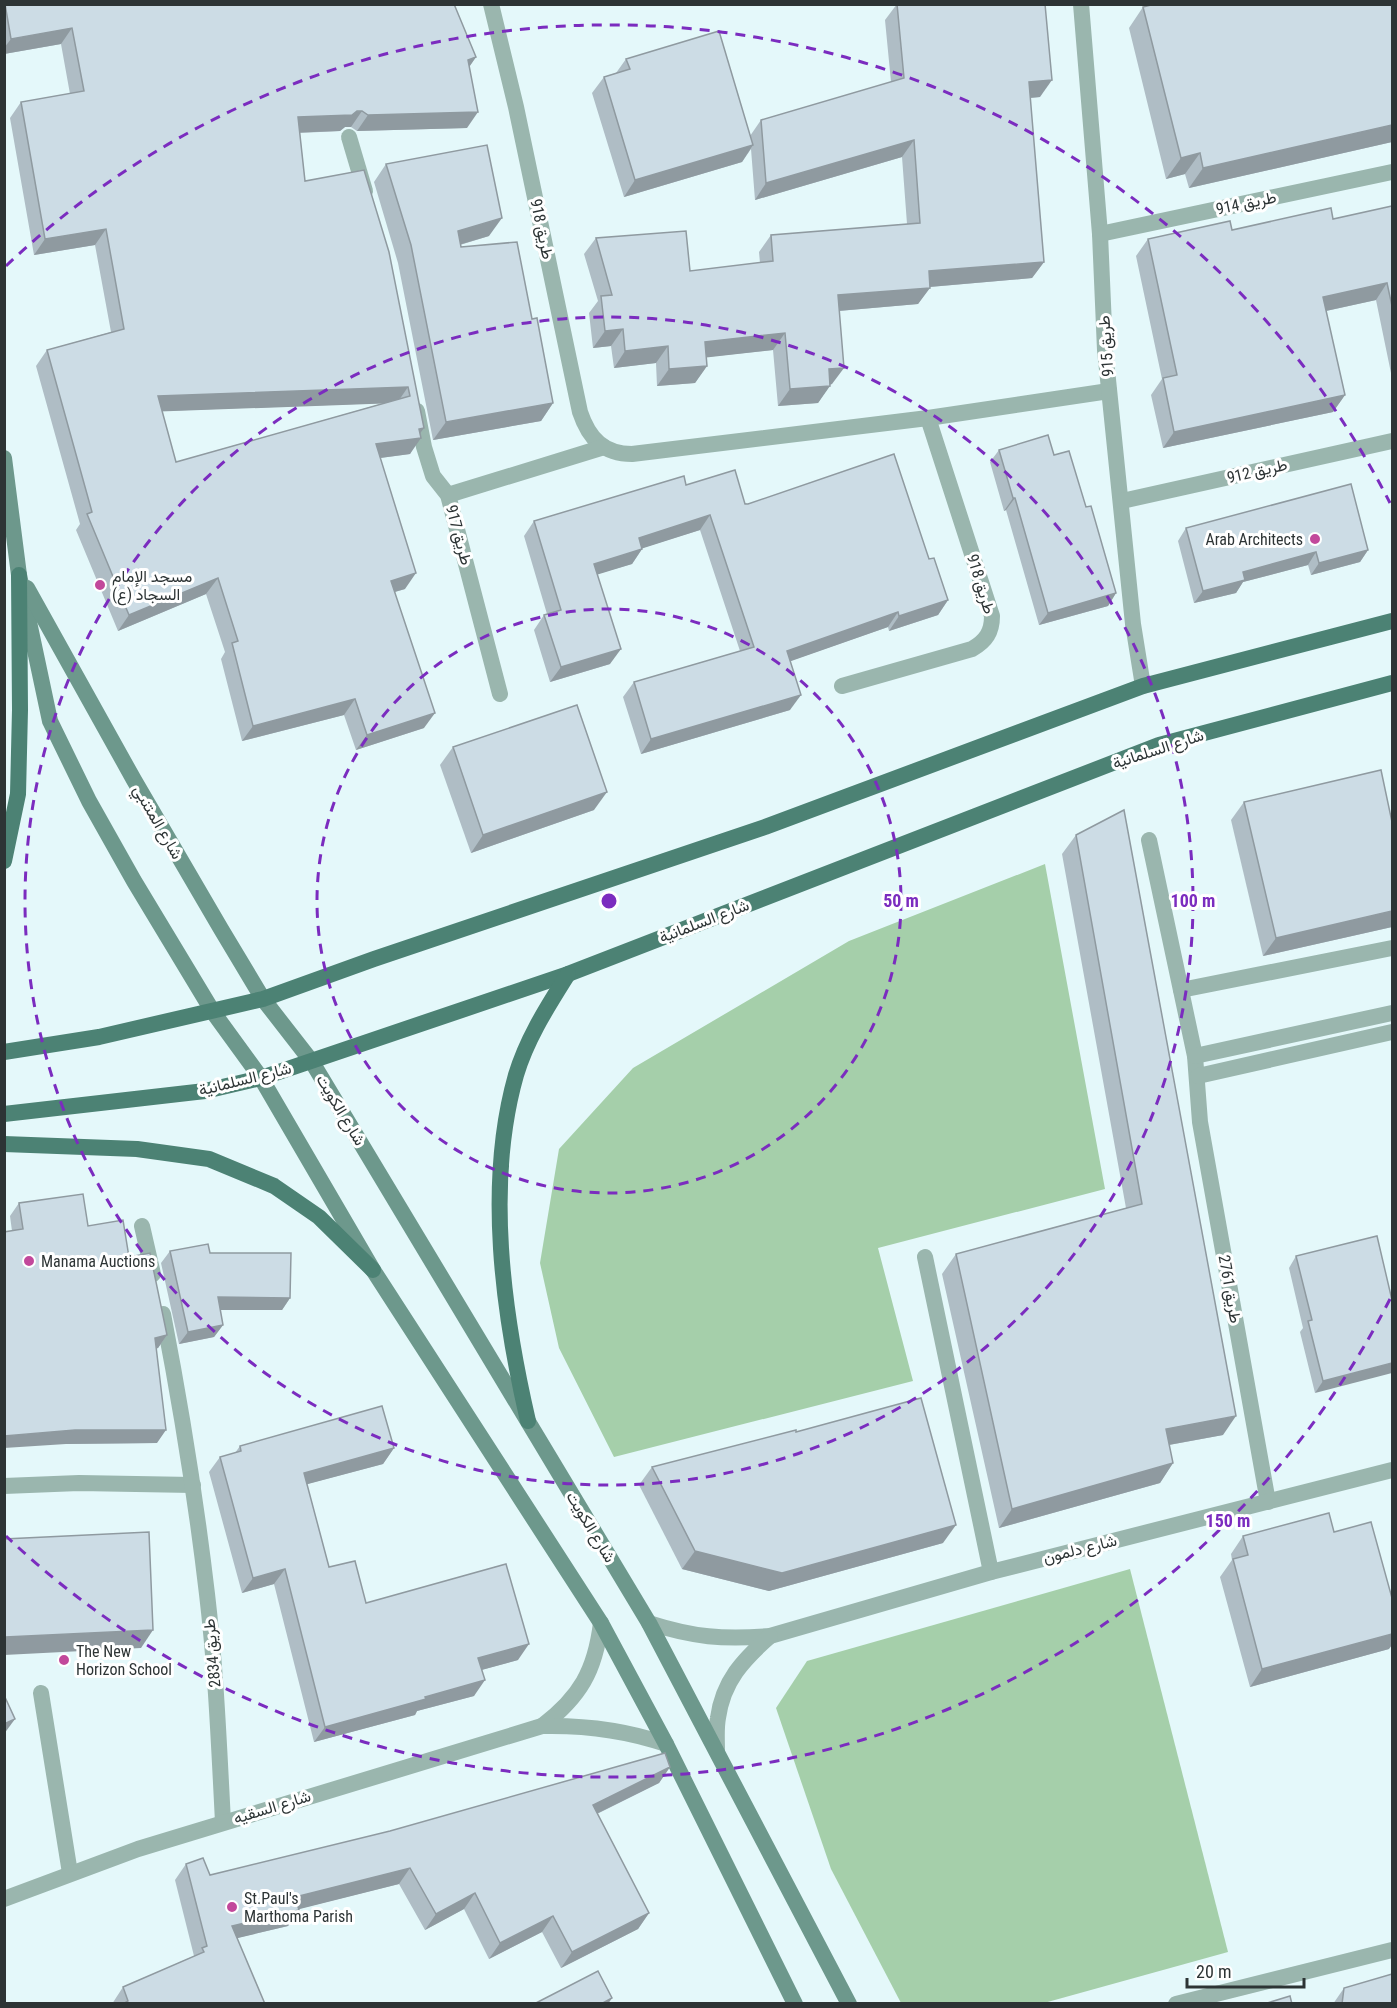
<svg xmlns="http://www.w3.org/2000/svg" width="1397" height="2008" viewBox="0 0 1397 2008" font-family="'Roboto Condensed',Vazirmatn,sans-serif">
<rect width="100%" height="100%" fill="#e4f8fa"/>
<g fill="#a5cfaa">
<polygon points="1045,864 1105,1189 878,1248 913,1381 614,1457 559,1348 540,1263 559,1149 633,1068 849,941"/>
<polygon points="1130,1569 1228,1952 1044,2003 901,2003 831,1869 776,1708 807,1661"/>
</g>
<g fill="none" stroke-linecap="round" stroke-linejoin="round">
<g stroke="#9ab6ae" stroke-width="16">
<polyline points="1181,990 1392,948"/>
<polyline points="925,1257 991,1572"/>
<polyline points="4,1486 79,1483 193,1485"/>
<polyline points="41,1693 70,1873"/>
</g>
<g stroke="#9ab6ae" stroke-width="16">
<path d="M491 4 516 107 580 412C589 439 604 454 632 454L928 418 1109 391"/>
<polyline points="1081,4 1100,234 1105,350 1133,624 1143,686"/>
<polyline points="349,137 365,191"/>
<polyline points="1100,234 1392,172"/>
<polyline points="417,411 424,447 433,476 448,495 500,694"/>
<polyline points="448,495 604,447"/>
<polyline points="1122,501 1392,441"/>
<path d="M842 686 972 649C986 641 992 632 992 616L928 418"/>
<polyline points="1149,840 1195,1056 1200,1122 1268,1502"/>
<polyline points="1195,1056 1392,1013"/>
<polyline points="1198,1076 1392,1032"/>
<polyline points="142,1226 153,1274"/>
<path d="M163 1314C181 1407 196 1500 207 1594 216 1670 219 1746 223 1822"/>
<path d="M649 1623C693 1637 723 1640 770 1636L991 1572 1392 1470"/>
<path d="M542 1726C580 1697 595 1671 601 1623"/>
<path d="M717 1751C717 1740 716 1728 718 1718 723 1681 743 1660 770 1636"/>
<path d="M4 1899 138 1849 542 1726C585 1725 625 1730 666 1744"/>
<polyline points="1176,2004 1392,1950"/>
</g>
<g stroke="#6d988c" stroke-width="16">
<polyline points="4,458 19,575 50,721 89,801 134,881 213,1012 261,1078 373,1270 601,1623 666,1744 795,2004"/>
<polyline points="27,588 134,780 221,929 263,999 312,1062 649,1623 849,2004"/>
</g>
<g stroke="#4c8274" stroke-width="16">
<polyline points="4,861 18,794 20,710 19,575"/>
<polyline points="4,1052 99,1037 263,999 374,959 765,827 1143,686 1392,621"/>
<polyline points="4,1114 205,1091 261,1078 568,974 1159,745 1392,683"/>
<polyline points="4,1144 137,1149 209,1159 274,1186 319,1217 373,1270"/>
<path d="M528 1421C503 1313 485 1184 516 1075 527 1038 548 1006 568 974"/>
</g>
</g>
<g fill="#afbdc5" fill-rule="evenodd">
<path d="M4 4 476 57 469 67 467 128 357 131 351 127H345L340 131 300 133 305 181 364 170 420 433 410 454 380 458 405 589 395 592 424 728 356 750 344 715 242 741 221 659 225 652 206 594 118 631 76 530 80 524 36 366 47 350 111 332 95 245 34 255 10 118 21 102 70 94 61 44 4 54ZM384 403 176 462 162 411Z"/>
<polygon points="897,4 1045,4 1040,97 1030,98 1044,262 1032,278 930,287 918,304 839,311 832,384 830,385 818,403 778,406 773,350 706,357 707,366 695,383 657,386 656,363 614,368 611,346 593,348 589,313 598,301 584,254 596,238 690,271 760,263 759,252 771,235 907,224 902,157 755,200 751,149 742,162 624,197 592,93 604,77 616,73 626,59 750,136 761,120 891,82 885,20"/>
<polygon points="1146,4 1392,4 1392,142 1189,188 1185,174 1166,179 1129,28 1143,7 1146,7"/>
<polygon points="386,164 489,236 460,245 461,247 532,319 553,403 541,421 433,440 398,263 374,182"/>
<polygon points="1392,206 1392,378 1376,300 1326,311 1345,395 1333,412 1163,448 1151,395 1162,379 1136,256 1148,239 1333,219"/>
<polygon points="999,450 1054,455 1086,507 1116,593 1108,606 1039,625 1006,510 1004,511 990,462"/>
<polygon points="686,485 929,559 948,600 938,615 889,631 888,627 790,661 790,710 641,754 623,697 634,682 740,651 700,530 642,548 642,549 632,564 597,574 610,664 550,682 534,630 544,615 547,614 524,536 534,521"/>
<polygon points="1186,528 1368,550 1360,562 1311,575 1308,565 1243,582 1236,593 1194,603 1178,541"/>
<polygon points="453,747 594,810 471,853 440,765"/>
<polygon points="1244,802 1392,822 1392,927 1263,956 1231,820"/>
<polygon points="1076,835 1223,1435 1169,1445 1173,1463 1160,1483 999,1528 942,1274 956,1254 1126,1208 1062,854"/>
<polygon points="19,1203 88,1226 129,1257 167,1335 158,1348 156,1349 157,1443 66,1444 12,1231 10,1216"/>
<polygon points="170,1251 210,1253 290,1298 282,1310 220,1310 223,1325 214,1337 179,1344 161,1263"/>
<polygon points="1296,1256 1392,1300 1315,1393 1300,1332 1303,1328 1289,1268"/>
<polygon points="796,1432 943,1543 769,1591 682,1569 639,1485 652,1467"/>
<polygon points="240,1446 394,1448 383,1464 307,1484 329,1567 366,1603 518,1660 481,1670 474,1696 417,1711 415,1715 314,1742 274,1584 242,1593 209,1472 220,1457 235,1453"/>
<polygon points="1334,1532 1389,1649 1250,1687 1220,1577 1232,1560 1231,1554 1243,1536"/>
<polygon points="670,1767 659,1783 597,1814 649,1913 638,1929 561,1968 542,1932 489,1959 464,1909 425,1930 399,1884 298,1909 299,1910 288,1926 237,1938 265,2004 112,2004 123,1987 194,1956 175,1880 186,1864 210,1875"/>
<polygon points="1344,1988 1392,2004 1333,2004"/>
</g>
<g fill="#8f9aa0">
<polygon points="72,28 61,44 4,54 4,48 11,39"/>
<polygon points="476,57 465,73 468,60"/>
<polygon points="1052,80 1040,97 1017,99 1029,82"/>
<polygon points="362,111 351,127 345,127 340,131 287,133 298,117"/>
<polygon points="478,112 467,128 357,131 368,115"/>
<polygon points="1392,125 1392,142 1189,188 1203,168"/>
<polygon points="914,140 902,157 755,200 766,183"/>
<polygon points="753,145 742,162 624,197 635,180"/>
<polygon points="1200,153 1185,174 1166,179 1181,158"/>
<polygon points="502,218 489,236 445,249 458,231"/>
<polygon points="106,229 95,245 34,255 45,239"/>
<polygon points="1044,262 1032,278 917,288 929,271"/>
<polygon points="1387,283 1376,300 1312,314 1323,297"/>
<polygon points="930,288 918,304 826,312 838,295"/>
<polygon points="623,329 611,346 593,348 605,331"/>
<polygon points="785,333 773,350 693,359 705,342"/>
<polygon points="668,346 656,363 614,368 625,351"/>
<polygon points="707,366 695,383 657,386 669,369"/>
<polygon points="844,368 832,384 817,386 829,369"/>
<polygon points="830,386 818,403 778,406 790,389"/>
<polygon points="408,387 397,403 146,412 158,396"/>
<polygon points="1345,395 1333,412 1163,448 1174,432"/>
<polygon points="553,403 541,421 433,440 446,422"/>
<polygon points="424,428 416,439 421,438 410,454 365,460 376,444"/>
<polygon points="1013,498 1015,498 1006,510 1004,511"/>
<polygon points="710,515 700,530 628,553 639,538"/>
<polygon points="642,549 632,564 583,579 594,564"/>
<polygon points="1368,550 1360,562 1311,575 1319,563"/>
<polygon points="1316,552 1308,565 1243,582 1236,593 1194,603 1203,591 1243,572"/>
<polygon points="416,573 405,589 380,596 391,581"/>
<polygon points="218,578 206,594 118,631 129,615"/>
<polygon points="1116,593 1108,606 1039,625 1048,613"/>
<polygon points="948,600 938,615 889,631 899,616"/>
<polygon points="898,612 888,627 777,666 787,651"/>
<polygon points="621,649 610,664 550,682 561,667"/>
<polygon points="801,695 790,710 641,754 651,739"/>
<polygon points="355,699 344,715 242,741 253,726"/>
<polygon points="435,713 424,728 356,750 367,735"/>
<polygon points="607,792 594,810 471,853 483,835"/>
<polygon points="1392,911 1392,927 1263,956 1276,938"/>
<polygon points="218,1297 290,1298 282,1310 209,1310"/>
<polygon points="223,1325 214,1337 179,1344 188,1332"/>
<polygon points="167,1335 158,1348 145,1351 155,1338"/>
<polygon points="1392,1363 1392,1373 1315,1393 1323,1381"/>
<polygon points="1236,1416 1223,1435 1152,1448 1166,1429"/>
<polygon points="75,1430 166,1430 157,1443 66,1444 4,1448 4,1436"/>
<polygon points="394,1448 383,1464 293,1488 304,1473"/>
<polygon points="1173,1463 1160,1483 999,1528 1012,1509"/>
<polygon points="956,1525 943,1543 769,1591 682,1569 695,1551"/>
<polygon points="285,1569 274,1584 242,1593 253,1578"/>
<polygon points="153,1630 141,1648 4,1655 4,1637"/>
<polygon points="1392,1634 1392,1645 1389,1649 1250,1687 1262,1669"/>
<polygon points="529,1644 518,1660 467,1674 478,1658"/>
<polygon points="485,1680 474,1696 417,1711 415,1715 314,1742 325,1727 425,1697"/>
<polygon points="15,1719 4,1734 4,1724"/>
<polygon points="670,1767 659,1783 582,1821 593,1805"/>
<polygon points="410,1868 399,1884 284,1913 295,1897"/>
<polygon points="475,1893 464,1909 425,1930 436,1914"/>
<polygon points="299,1910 288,1926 221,1942 232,1926"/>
<polygon points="649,1913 638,1929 561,1968 572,1952"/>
<polygon points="553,1916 542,1932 489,1959 500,1943"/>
<polygon points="612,1998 608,2004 601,2004"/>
</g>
<g fill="#ccdce5" stroke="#8f9aa0" stroke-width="1.5" fill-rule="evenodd">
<path d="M5 4H454L476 57 468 60 478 112 368 115 362 111H357L352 115 298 117 305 181 364 170 389 252 424 428 419 429 421 438 376 444 416 573 391 581 435 713 367 735 355 699 253 726 232 643 238 641 218 578 129 615 87 514 92 512 47 350 124 329 106 229 45 239 21 102 84 91 72 28 11 39ZM408 387 410 396 176 462 158 396Z"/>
<polygon points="897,4 1045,4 1052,80 1029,82 1044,262 929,271 930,288 838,295 844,368 829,369 830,386 790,389 785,333 705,342 707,366 669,369 668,346 625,351 623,329 605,331 601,296 612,295 596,238 686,231 690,271 773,261 771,235 920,223 914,140 766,183 761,120 904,78"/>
<polygon points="1155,4 1392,4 1392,125 1203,168 1200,153 1181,158 1143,7"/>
<polygon points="719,31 753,145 635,180 604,77 630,69 626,59"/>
<polygon points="487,145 502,218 458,231 461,247 517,242 532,319 537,318 553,403 446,422 411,245 386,164"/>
<polygon points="1392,206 1392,306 1387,283 1323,297 1345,395 1174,432 1163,378 1177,375 1148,239 1230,221 1232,230 1331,208 1333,219"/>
<polygon points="1048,435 1054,455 1069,451 1086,507 1091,506 1116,593 1048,613 1015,498 1013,498 999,450"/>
<polygon points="894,454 929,559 934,558 948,600 899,616 898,612 787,651 801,695 651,739 634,682 754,647 710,515 639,538 642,549 594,564 621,649 561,667 544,615 561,610 534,521 684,476 686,485 735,470 745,504 748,504"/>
<polygon points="1351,484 1368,550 1319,563 1316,552 1243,572 1245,580 1203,591 1186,528"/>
<polygon points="577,705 607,792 483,835 453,747"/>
<polygon points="1381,770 1392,822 1392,911 1276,938 1244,802"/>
<polygon points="1124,810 1236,1416 1166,1429 1173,1463 1012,1509 956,1254 1142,1204 1076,835"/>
<polygon points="83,1194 88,1226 123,1220 129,1257 150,1253 167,1335 155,1338 166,1430 75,1430 4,1436 4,1232 23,1229 19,1203"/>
<polygon points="1377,1236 1392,1300 1392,1363 1323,1381 1308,1321 1312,1320 1296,1256"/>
<polygon points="208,1244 210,1253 291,1253 290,1298 218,1297 223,1325 188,1332 170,1251"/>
<polygon points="921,1398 956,1525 782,1573 695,1551 652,1467 796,1430 796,1432"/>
<polygon points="382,1406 394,1448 304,1473 329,1567 355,1561 366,1603 506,1564 529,1644 478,1658 485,1680 425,1697 426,1699 325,1727 285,1569 253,1578 220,1457 241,1451 240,1446"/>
<polygon points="1329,1513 1334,1532 1371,1522 1392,1598 1392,1634 1262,1669 1233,1559 1248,1555 1243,1536"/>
<polygon points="149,1532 153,1630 5,1637 4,1539"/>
<polygon points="4,1695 15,1719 4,1724"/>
<polygon points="665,1753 670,1767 593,1805 649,1913 572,1952 553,1916 500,1943 475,1893 436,1914 410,1868 295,1897 299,1910 232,1926 265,2004 123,2004 128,2001 123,1987 204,1952 202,1948 207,1946 186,1864 203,1858 210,1875 390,1831"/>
<polygon points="598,1971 612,1998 601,2004 534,2004"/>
<polygon points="1392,1974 1392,2004 1342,2004 1344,1988"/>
<polygon points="1290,1996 1292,2004 1264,2004"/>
</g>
<g fill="none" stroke="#7b2cbf" stroke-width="3" stroke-dasharray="10 8">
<circle cx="609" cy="901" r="292"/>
<circle cx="609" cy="901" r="584"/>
<path d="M1390 1299A876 876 0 0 1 6 1536M6 266A876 876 0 0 1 1390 503"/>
</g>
<g fill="#c2489b" stroke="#fff" stroke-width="2">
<circle cx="1315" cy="539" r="6"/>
<circle cx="100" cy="585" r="6"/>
<circle cx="29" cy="1261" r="6"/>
<circle cx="64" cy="1660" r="6"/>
<circle cx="232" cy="1907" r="6"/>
</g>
<g text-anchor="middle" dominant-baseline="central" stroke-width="6" stroke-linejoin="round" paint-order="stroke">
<g font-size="16" fill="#2d3435" stroke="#fff">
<text transform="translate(1246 203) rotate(-12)">طريق 914</text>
<text transform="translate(542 229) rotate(78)">طريق 918</text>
<text transform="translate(1106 346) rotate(-94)">طريق 915</text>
<text transform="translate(1257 471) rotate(-13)">طريق 912</text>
<text transform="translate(459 535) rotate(75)">طريق 917</text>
<text transform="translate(981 584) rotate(73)">طريق 918</text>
<text transform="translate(1158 749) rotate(-18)">شارع السلمانية</text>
<text transform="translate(158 822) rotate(60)">شارع المتنبي</text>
<text transform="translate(704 921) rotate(-21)">شارع السلمانية</text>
<text transform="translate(245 1079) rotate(-14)">شارع السلمانية</text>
<text transform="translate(341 1110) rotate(59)">شارع الكويت</text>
<text transform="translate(1230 1289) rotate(80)">طريق 2761</text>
<text transform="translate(591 1527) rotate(59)">شارع الكويت</text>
<text transform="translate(1080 1549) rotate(-14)">شارع دلمون</text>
<text transform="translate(212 1653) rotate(-95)">طريق 2834</text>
<text transform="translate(272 1807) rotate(-17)">شارع السقيه</text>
</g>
<g font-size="16" fill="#2d3435" stroke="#fff" text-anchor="start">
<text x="1303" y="539" text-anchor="end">Arab Architects</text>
<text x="112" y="576">مسجد الإمام<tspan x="112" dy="18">السجاد (ع)</tspan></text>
<text x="41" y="1261">Manama Auctions</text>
<text x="76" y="1651">The New<tspan x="76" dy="18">Horizon School</tspan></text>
<text x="244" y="1898">St.Paul's<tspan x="244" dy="18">Marthoma Parish</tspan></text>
</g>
</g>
<circle cx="609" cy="901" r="9" fill="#7b2cbf" stroke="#fff" stroke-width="3"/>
<g font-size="18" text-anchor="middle" font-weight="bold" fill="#7b2cbf" stroke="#fff" stroke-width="6" stroke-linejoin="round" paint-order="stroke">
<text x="901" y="907">50 m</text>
<text x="1193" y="907">100 m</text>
<text x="1228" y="1527">150 m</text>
</g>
<rect width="1397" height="2008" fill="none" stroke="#2d3435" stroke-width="12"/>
<path d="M1187 1978v9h117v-9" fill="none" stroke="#2d3435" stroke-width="3"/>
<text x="1196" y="1978" font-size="18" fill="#2d3435" stroke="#ffffff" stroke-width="4.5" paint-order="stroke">20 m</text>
</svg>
